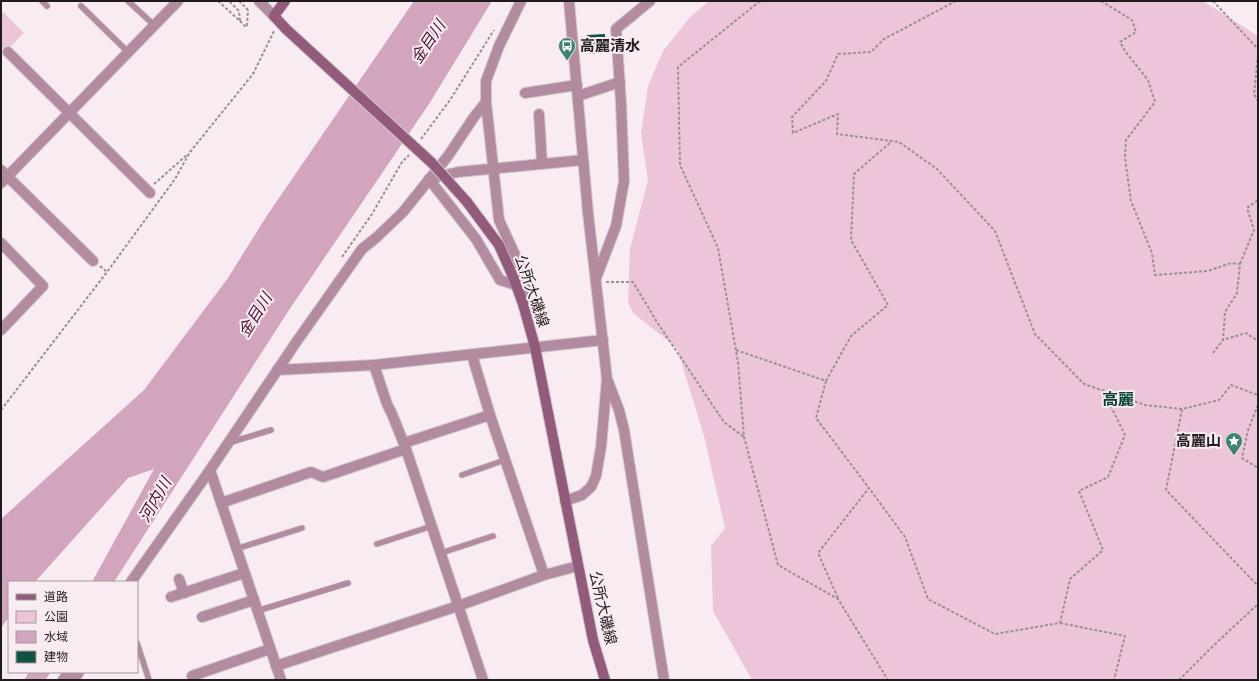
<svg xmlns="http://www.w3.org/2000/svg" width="1259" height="681" viewBox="0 0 1259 681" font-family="Karla,'Noto Sans JP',sans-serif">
<rect width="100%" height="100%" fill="#f8ecf2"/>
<g fill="#edc5db">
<polygon points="709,1 1203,1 1258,36 1258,680 752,680 713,611 711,546 725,528 704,436 677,348 633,313 628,303 630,249 648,180 641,133 648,86 663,51 690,17"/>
<polygon points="1,10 24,33 1,56"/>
</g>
<g fill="#d3a4be">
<polygon points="414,1 492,1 429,104 289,310 114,582 92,582 154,469 128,478 35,582 9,582 9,617 1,628 1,519 144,390 228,278 266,217"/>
<polygon points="29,672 51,672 45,680 24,680"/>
</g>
<polygon fill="#115146" points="605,34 606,52 589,54 587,35"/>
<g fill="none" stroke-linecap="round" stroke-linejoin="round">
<defs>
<g id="service">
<polyline points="42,1 47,6"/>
<polyline points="128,1 154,25"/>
<polyline points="81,6 128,52"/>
<polyline points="228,443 271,430"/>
<polyline points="462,475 505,460"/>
<polyline points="377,544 432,526"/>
<polyline points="236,549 302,528"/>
<polyline points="441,553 493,536"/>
<polyline points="257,611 348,583"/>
<polyline points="137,643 149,680"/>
</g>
<g id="minor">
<polyline points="8,52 150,193"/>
<polyline points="525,93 577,85"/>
<polyline points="578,96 620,82"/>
<polyline points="486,102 499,220 528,283 529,290 523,304"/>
<polyline points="539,114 542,164"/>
<polyline points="1,170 93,261"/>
<polyline points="1,183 178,1"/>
<polyline points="1,243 43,286 1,330"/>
<polyline points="596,278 616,226 624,181 621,103 616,29 650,1"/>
<polyline points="516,285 500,280 476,239 429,179 458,172 583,160"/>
<polyline points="472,355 490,415 544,575"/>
<polyline points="277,370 374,365"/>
<polyline points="607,379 619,410 624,430 664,680"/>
<polyline points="404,443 490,415"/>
<polyline points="210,470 281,680"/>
<polyline points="221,503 311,472 323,477 406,449"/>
<polyline points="179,579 184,593"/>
<polyline points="131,582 210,470 297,341 362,249 377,237 403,212 448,156 474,117 486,102 486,81 499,46 521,1"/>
<polyline points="171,597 244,573"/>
<polyline points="202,617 254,600"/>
<polyline points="276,666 458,606 544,575 578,566"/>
<polyline points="192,676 270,649"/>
<polyline points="63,680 69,672"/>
<polyline points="74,680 79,672"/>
<polyline points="483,680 406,449 392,414 387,404 374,365 603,340"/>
</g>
<g id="tertiary">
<polyline points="259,1 274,16"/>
<polyline points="565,501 582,495 591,487 596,476 601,447 607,379 588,213 569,1"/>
</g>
<g id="secondary">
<polyline points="285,1 274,16 286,29"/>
<polyline points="467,202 499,245 514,279 523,304 535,347 593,640 605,680"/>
</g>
</defs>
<use href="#service" stroke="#d1c7cc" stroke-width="7"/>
<use href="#minor" stroke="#d1c7cc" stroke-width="12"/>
<use href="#tertiary" stroke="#d1c7cc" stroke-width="12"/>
<use href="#secondary" stroke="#d1c7cc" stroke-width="12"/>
<g stroke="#989094" stroke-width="2" stroke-dasharray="3 2" stroke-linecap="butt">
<polyline points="218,1 240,21 239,11 229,1"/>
<polyline points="239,1 248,10"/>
<polyline points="760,1 678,67 680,165 718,248 738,362 744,437 778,565 838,599 888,680"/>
<polyline points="956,1 884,39 871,52 838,54 826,81 792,117 793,133 838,114 837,134 899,142 937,169 995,231 1035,334 1084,384 1145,405 1182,409 1219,400 1231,385 1258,395"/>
<polyline points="1101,1 1132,20 1136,32 1120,42 1125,51 1148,80 1155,102 1126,140 1125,158 1131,201 1152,253 1155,275 1208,271 1231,263 1240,264 1237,293 1225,312 1223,340 1246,333 1258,341"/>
<polyline points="1213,1 1258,49"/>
<polyline points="240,21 246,27 247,26 248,10"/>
<polyline points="1258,55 1254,94 1258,101"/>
<polyline points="421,139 450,100 494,30"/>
<polyline points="154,184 188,154"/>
<polyline points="342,257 372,214 402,162 409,155"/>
<polyline points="1240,264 1254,230 1247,208 1258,200"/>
<polyline points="100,266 107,272"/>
<polyline points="606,282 633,282 657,322 724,422 744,437"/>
<polyline points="736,350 826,381 816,418 869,488"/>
<polyline points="1213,353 1223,340"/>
<polyline points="826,381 851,336 888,305 851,240 854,174 891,142"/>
<polyline points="1258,405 1248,430 1242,458 1258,468"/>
<polyline points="1182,409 1166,490 1258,586"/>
<polyline points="1,410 107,272 175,179 190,152 253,74 274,31"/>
<polyline points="838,598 818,553 869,488 905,537 928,599 995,634 1060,623 1070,579 1103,550 1079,491 1108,477 1125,435 1103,390"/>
<polyline points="1060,623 1125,636 1114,680"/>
<polyline points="1179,680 1212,647 1258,604"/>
</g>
<use href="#service" stroke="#b28ba1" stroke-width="5.5"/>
<use href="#minor" stroke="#b28ba1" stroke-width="10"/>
<use href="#tertiary" stroke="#b28ba1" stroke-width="10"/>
<use href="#secondary" stroke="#925a7b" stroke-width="10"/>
<defs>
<polyline id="secondary-bridge" points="286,29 432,163 467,202"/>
</defs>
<use href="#secondary-bridge" stroke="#d1c7cc" stroke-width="12" stroke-linecap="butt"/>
<use href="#secondary-bridge" stroke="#925a7b" stroke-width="10"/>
</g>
<defs>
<symbol id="bus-pin" viewBox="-11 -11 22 30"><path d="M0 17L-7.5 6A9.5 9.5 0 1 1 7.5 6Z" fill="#408374" stroke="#f8ecf2"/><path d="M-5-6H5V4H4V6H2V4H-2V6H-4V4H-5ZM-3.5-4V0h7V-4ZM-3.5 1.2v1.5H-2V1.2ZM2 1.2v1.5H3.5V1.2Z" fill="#fff"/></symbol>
<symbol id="sight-pin" viewBox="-11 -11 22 30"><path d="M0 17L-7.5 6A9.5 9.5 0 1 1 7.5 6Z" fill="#408374" stroke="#f8ecf2"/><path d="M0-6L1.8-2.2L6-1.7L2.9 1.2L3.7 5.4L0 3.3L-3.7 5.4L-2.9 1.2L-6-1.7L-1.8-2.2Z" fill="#fff"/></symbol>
</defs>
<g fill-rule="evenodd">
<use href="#bus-pin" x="557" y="36" width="20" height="27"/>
<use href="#sight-pin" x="1224" y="431" width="20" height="27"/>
</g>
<g text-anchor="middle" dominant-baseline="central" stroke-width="4" stroke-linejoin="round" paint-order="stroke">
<g font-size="15" font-weight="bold" fill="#201c1e" stroke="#f8ecf2" text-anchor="start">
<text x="580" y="46">高麗清水</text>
<text x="1221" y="441" text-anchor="end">高麗山</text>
</g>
<g font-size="15" fill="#201c1e" stroke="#f8ecf2">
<text transform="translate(532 291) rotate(71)">公所大磯線</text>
<text transform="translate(603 608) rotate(77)">公所大磯線</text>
</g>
<g font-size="16" font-style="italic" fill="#4b1338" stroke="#f8ecf2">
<text transform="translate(428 42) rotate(-56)">金目川</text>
<text transform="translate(255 315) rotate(-58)">金目川</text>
<text transform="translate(155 500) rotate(-60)">河内川</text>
</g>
<g font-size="16" font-weight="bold" fill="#064238" stroke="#f8ecf2">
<text x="1118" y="399">高麗</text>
</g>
</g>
<rect width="1259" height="681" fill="none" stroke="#201c1e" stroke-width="4"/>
<rect x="8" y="581" width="130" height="92" fill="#f8ecf2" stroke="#a2999d"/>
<rect x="16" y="594" width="20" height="6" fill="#925a7b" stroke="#a2999d"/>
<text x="44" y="601" font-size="12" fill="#201c1e">道路</text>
<rect x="16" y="611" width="20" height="12" fill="#edc5db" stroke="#a2999d"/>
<text x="44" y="621" font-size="12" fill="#201c1e">公園</text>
<rect x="16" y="631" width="20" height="12" fill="#d3a4be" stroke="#a2999d"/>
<text x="44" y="641" font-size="12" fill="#201c1e">水域</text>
<rect x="16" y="651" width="20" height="12" fill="#115146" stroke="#a2999d"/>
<text x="44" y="661" font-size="12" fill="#201c1e">建物</text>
</svg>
